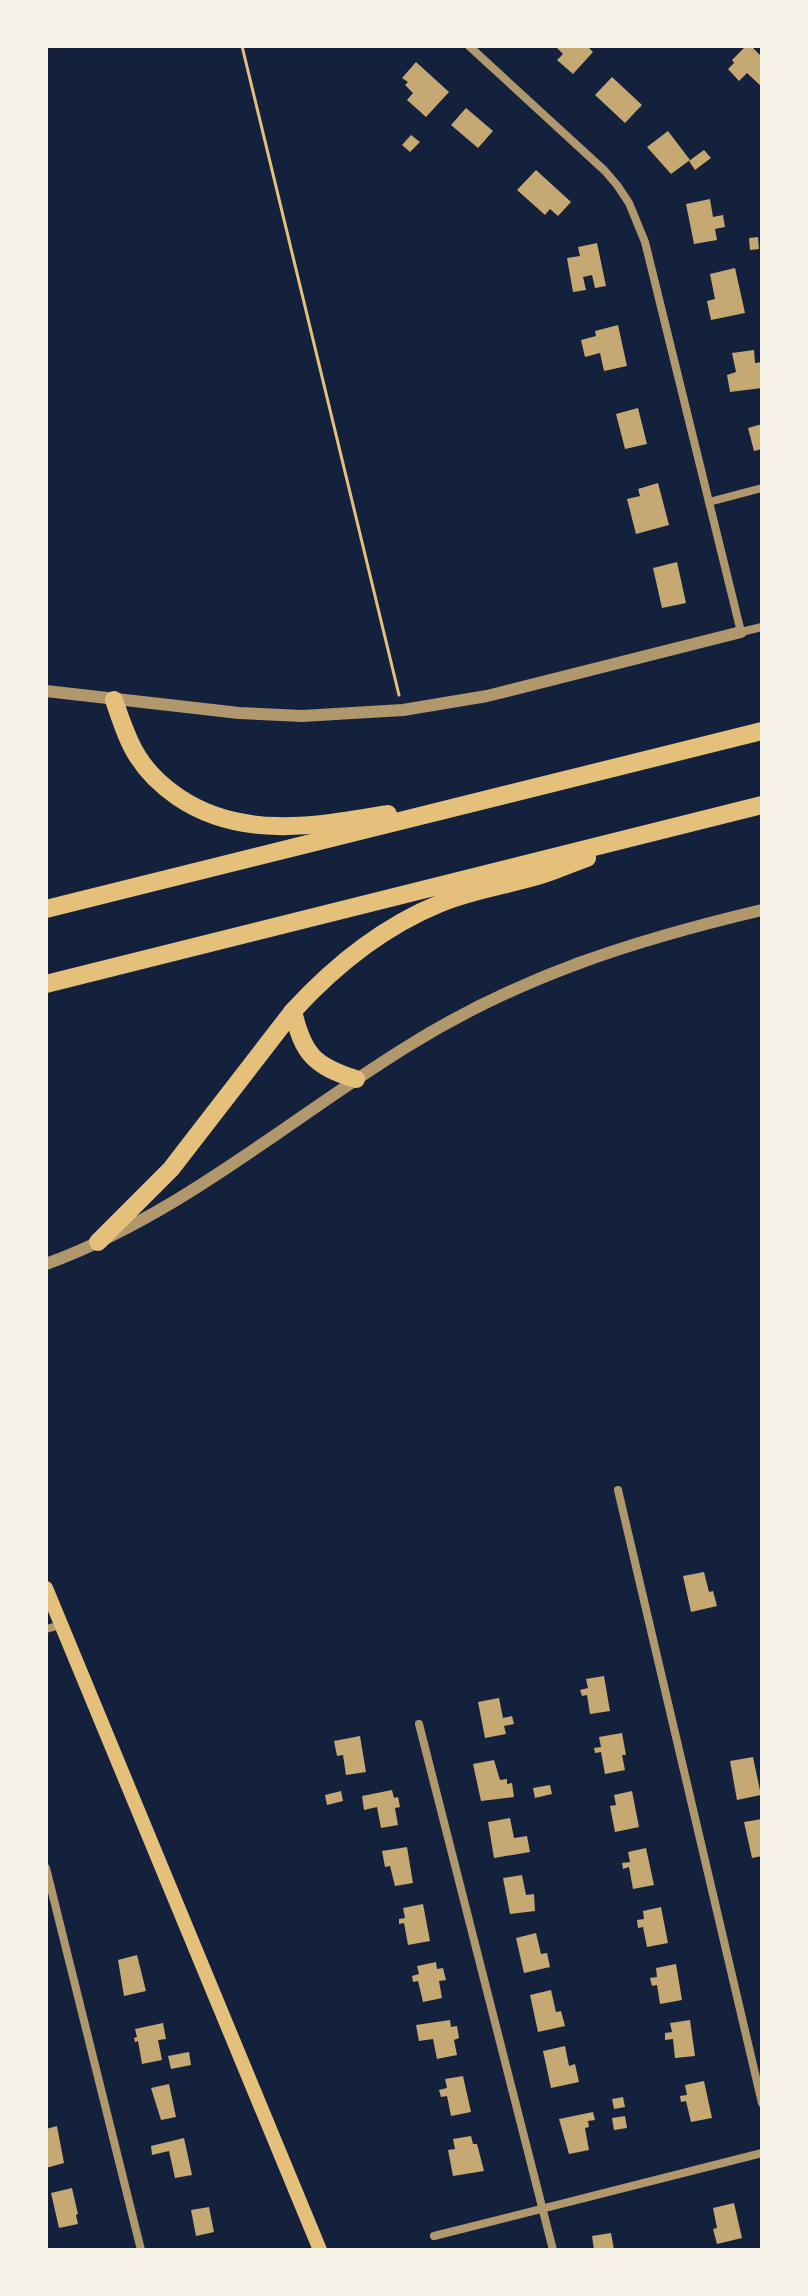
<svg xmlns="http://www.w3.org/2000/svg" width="808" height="2296" viewBox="0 0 808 2296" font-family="Rubik,sans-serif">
<rect width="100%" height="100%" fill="#14213d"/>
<g fill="#c6a872">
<polygon points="555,46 587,46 593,52 573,74 557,60 563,54"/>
<polygon points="746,46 751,46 762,57 762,87 747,73 739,81 728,69 734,63 732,60"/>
<polygon points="416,62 449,92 426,117 407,100 413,93 405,85 408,82 402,78"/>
<polygon points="612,77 642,105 625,123 595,95"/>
<polygon points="466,108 493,131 478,148 451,125"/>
<polygon points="668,131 690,160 671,174 647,147"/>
<polygon points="411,135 420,142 410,152 402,145"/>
<polygon points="704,150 711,158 695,170 689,161"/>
<polygon points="536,170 571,202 558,216 550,209 545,215 517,190"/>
<polygon points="710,199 713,217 723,215 725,227 715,229 717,240 694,244 686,204"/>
<polygon points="758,237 759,249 750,250 749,238"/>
<polygon points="597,243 606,286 595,288 592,275 583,277 586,290 573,292 567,258 580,256 578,247"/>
<polygon points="735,268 745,313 711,320 707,301 715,299 710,274"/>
<polygon points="618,325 627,366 604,371 600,353 585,357 581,340 596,336 595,331"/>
<polygon points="754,350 755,363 762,362 762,388 730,392 727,375 736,372 732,353"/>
<polygon points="638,408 647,444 625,449 616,414"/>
<polygon points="762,424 762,449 754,451 748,428"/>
<polygon points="658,483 669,525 636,534 627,499 640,496 638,489"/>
<polygon points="677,562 686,603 662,608 653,568"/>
<polygon points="704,1572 709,1592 713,1591 717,1606 691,1612 683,1576"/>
<polygon points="604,1676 610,1711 590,1714 587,1695 582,1696 580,1690 588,1688 586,1679"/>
<polygon points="499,1698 503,1718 512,1716 514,1724 504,1726 506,1734 485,1738 478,1702"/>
<polygon points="622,1733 626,1755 622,1755 625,1770 605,1774 601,1752 595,1753 594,1748 601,1747 599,1737"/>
<polygon points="360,1736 366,1772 346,1775 343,1755 337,1756 334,1741"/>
<polygon points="753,1757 761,1795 737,1800 730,1761"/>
<polygon points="494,1760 500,1780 507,1779 507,1784 512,1783 514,1797 481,1801 473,1764"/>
<polygon points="550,1785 552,1794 535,1798 533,1788"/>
<polygon points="392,1790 394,1798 398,1797 400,1807 395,1808 398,1825 381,1828 377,1807 364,1810 362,1796"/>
<polygon points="341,1791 343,1801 327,1805 325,1795"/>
<polygon points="632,1791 639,1827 615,1832 610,1806 616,1805 614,1795"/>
<polygon points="510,1818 514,1838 527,1836 530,1852 494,1858 488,1822"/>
<polygon points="762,1819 762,1856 752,1858 744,1822"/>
<polygon points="407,1847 413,1883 395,1886 390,1866 385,1867 382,1851"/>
<polygon points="646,1848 654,1885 633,1889 629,1867 623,1869 622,1863 630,1862 628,1852"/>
<polygon points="522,1875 526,1895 534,1894 535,1911 510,1914 503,1878"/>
<polygon points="423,1904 430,1941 408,1945 404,1923 399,1924 399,1919 405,1918 403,1908"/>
<polygon points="661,1907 668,1943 647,1947 643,1927 638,1928 637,1920 644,1919 643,1911"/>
<polygon points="536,1933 541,1954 547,1953 550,1967 524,1973 516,1938"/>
<polygon points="137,1955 146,1991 124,1996 118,1960"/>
<polygon points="436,1962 437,1969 443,1968 446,1980 439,1981 442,1998 423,2002 418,1981 413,1982 412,1976 419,1974 417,1966"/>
<polygon points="676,1964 682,2000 660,2004 657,1985 652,1986 650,1978 657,1977 656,1968"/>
<polygon points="551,1990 556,2012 561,2011 565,2026 538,2032 530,1995"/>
<polygon points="450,2020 451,2027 457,2026 459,2038 454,2040 457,2055 437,2059 433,2039 419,2041 416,2025"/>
<polygon points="690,2020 695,2056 675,2058 673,2039 665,2040 665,2033 672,2032 670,2023"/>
<polygon points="163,2023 166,2039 158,2040 162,2060 142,2064 138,2041 135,2042 134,2038 137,2037 135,2029"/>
<polygon points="565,2046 569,2066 575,2064 579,2082 551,2088 543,2051"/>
<polygon points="189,2052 191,2065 171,2069 168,2056"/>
<polygon points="463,2076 471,2112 451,2116 447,2096 441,2097 439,2090 447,2088 445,2079"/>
<polygon points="704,2081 712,2118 691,2122 686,2101 681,2102 680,2096 687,2095 685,2085"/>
<polygon points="169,2084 176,2117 161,2120 151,2088"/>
<polygon points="623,2097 625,2107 614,2109 612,2099"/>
<polygon points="593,2112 595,2120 588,2121 589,2127 585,2128 589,2150 569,2154 559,2119"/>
<polygon points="625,2116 627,2128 614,2130 612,2118"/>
<polygon points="57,2126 64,2163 46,2168 46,2129"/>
<polygon points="471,2136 473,2144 477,2144 484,2171 453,2176 448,2150 455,2149 453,2139"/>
<polygon points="184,2138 192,2175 175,2178 169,2151 152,2155 151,2146"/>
<polygon points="72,2188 78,2214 76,2215 78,2224 59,2228 51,2193"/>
<polygon points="734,2203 742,2238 717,2244 713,2229 717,2228 713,2208"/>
<polygon points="209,2207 214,2232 196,2236 191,2210"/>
<polygon points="611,2233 614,2250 594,2250 592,2236"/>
</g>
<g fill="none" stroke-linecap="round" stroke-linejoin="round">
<polyline stroke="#e5c07b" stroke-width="3" points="242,46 399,695"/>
<g stroke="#b1986c" stroke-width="8">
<polyline points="469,46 605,171 617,185 629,203 645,242 741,632 762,627"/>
<polyline points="709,502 762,488"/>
<polyline points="618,1490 762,2103"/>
<polyline points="46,1629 61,1625"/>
<polyline points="419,1724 553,2250"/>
<polyline points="46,1868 141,2250"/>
<polyline points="434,2236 762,2153"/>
</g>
<g stroke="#b1986c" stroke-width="12">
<polyline points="46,691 239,713 302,716 403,710 487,696 741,632"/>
<path d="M46 1264C180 1215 288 1120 408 1046 520 976 635 940 762 910"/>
</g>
<polyline stroke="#e5c07b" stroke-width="14" points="46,1588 320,2250"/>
<g stroke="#e5c07b" stroke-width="18">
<path d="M114 700C121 720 127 740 138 757 148 773 162 786 178 797 241 840 317 826 388 814"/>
<polyline points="46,909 762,731"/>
<polyline points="46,984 762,805"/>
<path d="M293 1011C303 1054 314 1066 356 1079"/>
<path d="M98 1242 171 1169 293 1011C335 965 382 927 441 903 473 890 508 885 541 875 557 870 572 863 587 858"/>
</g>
</g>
<rect width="808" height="2296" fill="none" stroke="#f6f1e7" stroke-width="96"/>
</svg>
